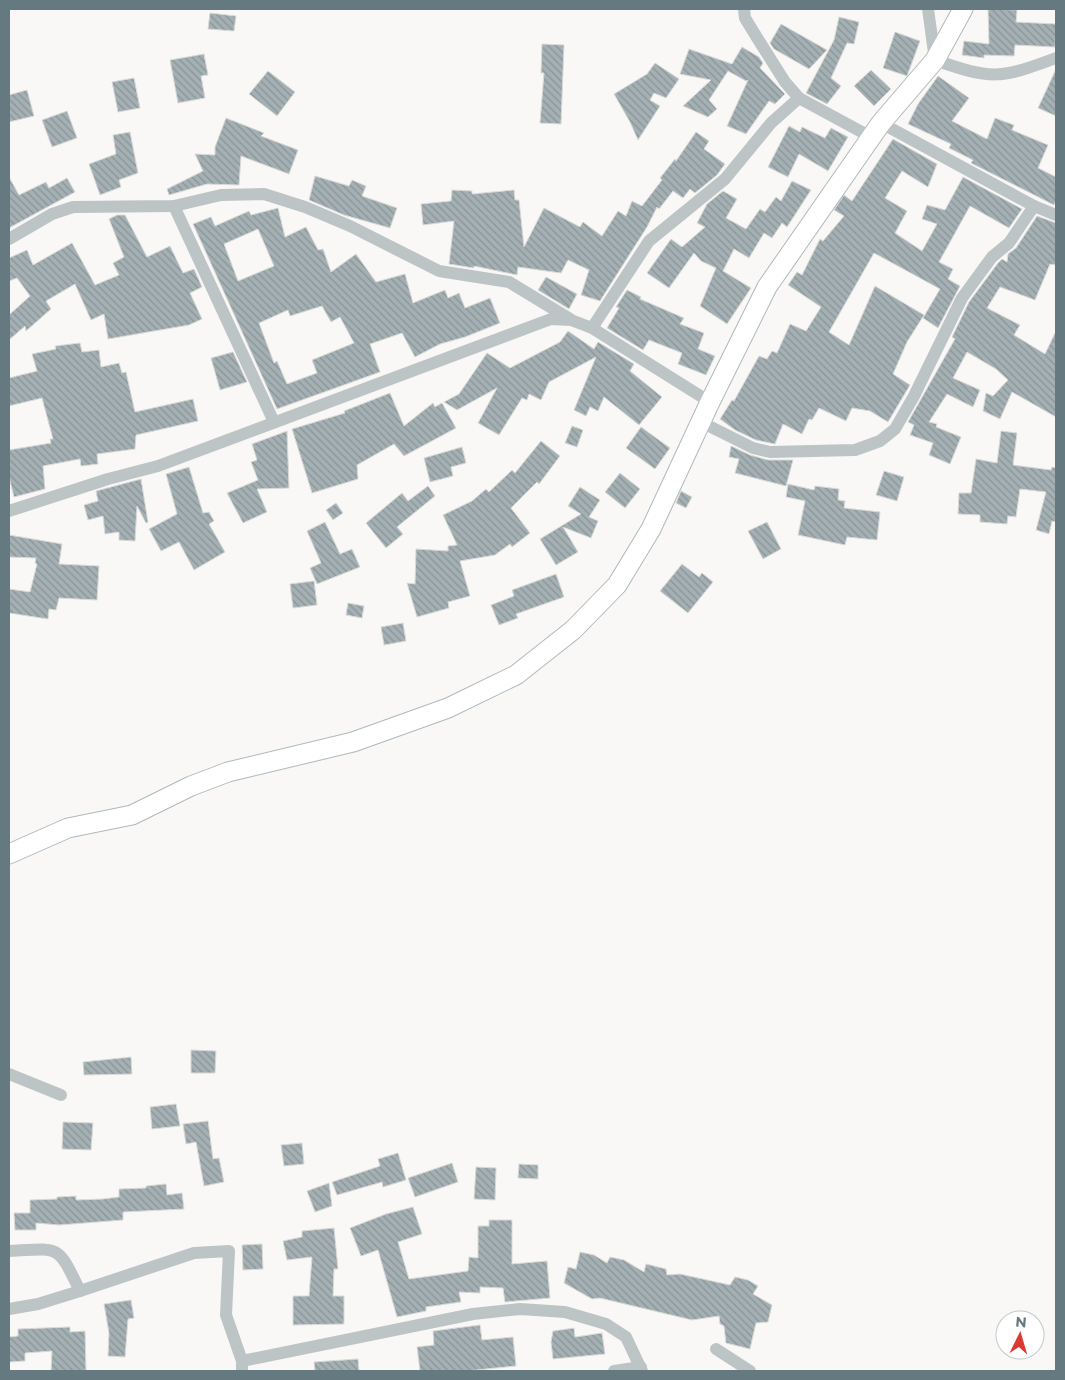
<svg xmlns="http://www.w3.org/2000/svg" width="1065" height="1380" viewBox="0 0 1065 1380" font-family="Montserrat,sans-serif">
<defs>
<pattern id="building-back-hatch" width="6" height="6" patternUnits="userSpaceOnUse" patternTransform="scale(1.25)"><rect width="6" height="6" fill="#a4b0b3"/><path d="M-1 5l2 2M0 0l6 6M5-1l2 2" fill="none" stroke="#899497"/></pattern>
</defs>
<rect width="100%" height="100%" fill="#f9f8f6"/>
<g fill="url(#building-back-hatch)" stroke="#dadad8" fill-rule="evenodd">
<polygon points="988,9 1017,10 1016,22 1056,24 1055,47 1015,45 1014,56 984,55 984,58 962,55 964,41 989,44"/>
<polygon points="210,13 236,16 234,31 208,29"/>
<polygon points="839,17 859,22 854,44 847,43 831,78 841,86 827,104 806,93 834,40"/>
<polygon points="781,24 827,50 809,69 774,49 770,43"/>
<polygon points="895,32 920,41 907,76 883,68"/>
<polygon points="542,44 564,45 561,124 540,123 544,73 541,73"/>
<polygon points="742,47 759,57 763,63 760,68 785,94 775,104 769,101 746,134 727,126 748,80 746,81 728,71 709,100 717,109 708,117 683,106 711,80 680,74 689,49 732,64"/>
<polygon points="204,54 208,75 201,76 205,98 178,103 170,60"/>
<polygon points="655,63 679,79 666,98 654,93 650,100 660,106 638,140 630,122 614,94 647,74"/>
<polygon points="1056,69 1056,116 1038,108"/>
<polygon points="871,70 891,89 874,106 854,86"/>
<polygon points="268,71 295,92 277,116 249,94"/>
<polygon points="938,76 969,98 952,121 987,139 995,118 1014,125 1012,130 1048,145 1038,168 1056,177 1056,201 1054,205 971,163 973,160 949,148 951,144 908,124 918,104"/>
<polygon points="134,78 140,108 118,112 112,82"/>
<polygon points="27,90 34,116 9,122 9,95"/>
<polygon points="67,111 77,138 52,147 42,120"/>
<polygon points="226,118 264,133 261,136 298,150 289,174 241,156 239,185 207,184 169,195 167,189 203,171 195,154 215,155 215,147"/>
<polygon points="789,126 800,132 802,127 825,138 831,128 848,137 828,171 799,154 788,177 768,167"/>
<polygon points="130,132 138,173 119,180 121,187 100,195 89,164 116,154 113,135"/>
<polygon points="696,132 709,141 704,149 725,164 717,175 695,193 690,189 683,198 673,191 659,209 657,207 647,227 600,301 581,295 589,270 568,260 561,273 518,267 517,275 474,266 474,268 449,264 454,221 423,225 421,204 451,201 452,190 472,191 472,194 514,190 515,200 519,200 524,247 544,208 580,227 583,222 602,236 618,211 626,216 632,201 642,206 662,180 660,178 675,159 676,161"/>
<polygon points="893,139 937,164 928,187 902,171 885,198 907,211 895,233 922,251 937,224 922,219 927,205 945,210 963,177 1022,209 1009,228 970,206 939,262 953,269 948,279 960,286 938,328 923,318 940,289 874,253 829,332 849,345 875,286 924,315 907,342 893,374 910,385 888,422 870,411 852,408 846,421 819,408 812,420 809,419 802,434 783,424 775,444 756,440 735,430 720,419 732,400 734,401 759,356 767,359 772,351 777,353 790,324 806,331 821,307 788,285 797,272 802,275 820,239 823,241 844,216 834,210 844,195 852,201"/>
<polygon points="315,176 349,186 352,180 366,186 362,196 397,208 390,228 344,215 309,200"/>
<polygon points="9,177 19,195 46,182 49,188 67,178 75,192 9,228"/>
<polygon points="792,181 811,190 787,227 782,223 772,238 764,233 749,258 734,249 723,271 751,288 727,324 700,306 716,268 701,261 694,253 669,288 647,273 671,239 682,247 705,227 697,223 707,204 723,191 737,199 726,218 746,229 760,209 765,212 776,197 781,201"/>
<path d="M278 208 285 237 306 227 318 250 323 249 331 272 356 254 376 282 405 274 413 303 445 290 448 298 459 293 465 308 490 298 500 323 465 337 440 344 415 357 402 333 370 344 380 372 277 409 193 224 211 217 215 226 249 211 251 215ZM258 229 274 266 238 281 224 244ZM322 306 331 322 340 317 354 343 312 360 317 373 287 384 277 361 274 363 259 323 288 310 290 316Z"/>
<polygon points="117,215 125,215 147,257 170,246 183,273 194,269 202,287 190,293 202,319 189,325 108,339 104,314 91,320 75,284 46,301 51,309 26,331 25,326 9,340 9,315 30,296 17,278 9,281 9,258 27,250 33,265 72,243 95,285 119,275 113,263 124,257 109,219"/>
<polygon points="1037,216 1056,223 1056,265 1050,264 1035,300 1000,287 987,308 1020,325 1014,335 1045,354 1056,331 1056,417 1012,392 1000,419 983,411 986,393 993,396 1008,380 996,369 967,352 953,378 980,390 973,407 947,394 929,422 937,424 936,427 961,437 950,464 929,455 933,443 910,435 914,425 908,422 955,339 952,337 969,302 998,263 1002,259 1007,262 1008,254 1016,248"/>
<polygon points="546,277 577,294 569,309 538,290"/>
<polygon points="627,290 641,297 640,299 684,318 680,324 704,333 698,349 715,356 706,375 678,364 682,353 649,340 643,350 607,328 619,308 616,307"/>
<polygon points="568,331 594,349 598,342 634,364 630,371 662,397 639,425 604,397 598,411 590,407 586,416 574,410 596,357 549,382 541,400 529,394 527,400 522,398 499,435 478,423 497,388 457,410 444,402 459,394 487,353 510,368 560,342"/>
<polygon points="80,343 82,352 99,350 101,367 119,363 122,373 126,372 135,412 193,399 198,421 136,435 135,449 97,454 98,464 81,466 80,459 43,466 45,489 14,497 9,477 9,450 51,443 50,439 53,439 42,398 9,406 9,378 37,371 32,354 56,349 55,346"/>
<polygon points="233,352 247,382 220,390 211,358"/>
<polygon points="390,393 404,426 433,403 435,407 442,403 456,428 404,456 394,444 357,465 358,479 312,493 292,429 345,413 344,411"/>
<polygon points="572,426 583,430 577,447 565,443"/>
<polygon points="641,427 670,448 655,469 626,448"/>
<polygon points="287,431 289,488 257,489 267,512 243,523 227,493 258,480 251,462 257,460 252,444"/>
<polygon points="1001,431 1017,433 1013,465 1051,470 1052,467 1056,468 1056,522 1052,521 1049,534 1036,530 1046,492 1020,489 1016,517 1008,516 1007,524 980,522 980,515 958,514 959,493 971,493 976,459 997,463"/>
<polygon points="541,441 560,456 539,484 537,482 511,508 530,533 512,547 510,544 495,555 460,561 470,596 448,602 449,608 417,617 407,583 415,584 416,549 448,551 448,546 457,545 443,515 472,501 486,489 489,492 512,470 515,473"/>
<polygon points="731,446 750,455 768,460 793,460 786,486 735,473 739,459 729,457"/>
<polygon points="462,447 466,463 451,467 453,476 430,482 424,458"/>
<polygon points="189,467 203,513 209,512 214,521 209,524 225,552 194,570 179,542 161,551 149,529 177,514 166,474"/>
<polygon points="884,471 904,477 897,501 876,495"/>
<polygon points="620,473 640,489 625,508 605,492"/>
<polygon points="141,479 148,522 146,523 137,506 135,541 119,540 119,532 105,534 103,516 88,520 84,505 98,501 96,491"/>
<polygon points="788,484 814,490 815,486 839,489 838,500 845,501 844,508 880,512 877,540 847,537 845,545 798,535 805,501 786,497"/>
<polygon points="428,486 435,496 397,527 403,534 386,548 366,523 402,493 408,501"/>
<polygon points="580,487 600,500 589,517 598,521 591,538 563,527 578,552 556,565 540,539 581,514 568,506"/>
<polygon points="681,491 692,497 686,508 676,503"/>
<polygon points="336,503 343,513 333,520 326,510"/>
<polygon points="325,522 340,554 352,549 360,567 317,584 310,568 321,563 307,531"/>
<polygon points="767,522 781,549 763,559 748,531"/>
<polygon points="9,535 62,544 59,564 99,566 97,600 59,598 56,610 49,609 48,619 9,613 9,589 30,592 37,564 35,563 36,558 9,557"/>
<polygon points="682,564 699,577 702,573 713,582 688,613 660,591"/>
<polygon points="556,574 564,597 516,614 518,618 499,625 491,605 514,596 512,590"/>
<polygon points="314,581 317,605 293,608 290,584"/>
<polygon points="348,603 364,606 362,618 346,615"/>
<polygon points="403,623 406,641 384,645 381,627"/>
<polygon points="191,1050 216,1051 215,1073 191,1073"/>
<polygon points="131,1057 132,1074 84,1075 83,1062"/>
<polygon points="176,1104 180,1126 152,1129 150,1107"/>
<polygon points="208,1121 213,1159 219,1158 224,1182 204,1186 196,1142 186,1144 183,1124"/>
<polygon points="63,1122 93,1123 91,1150 62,1149"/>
<polygon points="302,1143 304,1164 284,1166 281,1145"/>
<polygon points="398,1153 406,1180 383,1187 382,1182 337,1195 332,1182 380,1166 378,1159"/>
<polygon points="452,1163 458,1182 415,1197 408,1178"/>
<polygon points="519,1164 538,1165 538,1179 518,1178"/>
<polygon points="476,1167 496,1168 495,1200 474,1199"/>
<polygon points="329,1183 332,1206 315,1212 307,1191"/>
<polygon points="166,1184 167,1195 182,1193 184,1209 123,1212 123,1220 59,1225 36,1223 36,1230 15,1230 14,1213 30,1213 30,1200 57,1199 57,1197 76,1196 76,1200 103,1199 119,1197 119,1189 146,1188 146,1186"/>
<polygon points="413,1207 422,1234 398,1242 409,1279 468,1271 469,1257 478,1258 478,1226 489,1226 489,1220 512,1220 512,1264 547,1261 550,1298 505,1302 503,1288 480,1287 480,1293 459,1292 461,1302 426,1307 426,1311 397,1317 378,1250 361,1256 350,1228 386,1214"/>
<polygon points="334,1228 338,1269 334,1269 333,1296 344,1296 344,1324 293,1325 293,1296 309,1296 312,1257 287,1260 283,1241 302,1237 302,1231"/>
<polygon points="262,1244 263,1269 243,1270 242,1245"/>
<polygon points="580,1252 594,1255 607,1263 610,1257 624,1260 644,1272 646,1264 666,1269 667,1275 680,1274 730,1285 735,1277 748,1280 758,1286 753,1294 772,1305 768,1322 756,1323 750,1349 726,1343 724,1326 720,1324 719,1316 692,1320 600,1298 592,1299 564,1283 568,1267 576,1269"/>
<polygon points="131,1300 134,1318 128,1319 125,1357 108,1356 109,1333 104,1304"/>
<polygon points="480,1325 482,1340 513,1337 516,1366 466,1371 420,1371 417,1347 434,1345 433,1331"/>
<polygon points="70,1327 70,1332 85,1331 86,1371 51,1371 52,1351 25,1353 25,1361 9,1362 9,1337 18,1336 18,1329"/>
<polygon points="574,1328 575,1337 602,1333 605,1354 553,1359 551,1342 553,1331"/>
<polygon points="358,1359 359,1371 315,1371 314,1362"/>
</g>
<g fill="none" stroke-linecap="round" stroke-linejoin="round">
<defs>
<polyline id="secondary" points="9,854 68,828 132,815 191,786 228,772 353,742 448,708 516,675 573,630 617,585 651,529 710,402 767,287 881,123 935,60 963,9"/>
</defs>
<use href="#secondary" stroke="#b0b8bb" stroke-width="21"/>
<g stroke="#bdc4c6" stroke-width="12">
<polyline points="744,9 745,18 756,36 785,82 799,98 871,137"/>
<path d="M928 9 935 60C992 80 1000 79 1056 58"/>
<polyline points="881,123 1034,206 1056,215"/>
<polyline points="174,206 274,422"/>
<polyline points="9,239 52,214 73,207 174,206 221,195 264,194 305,207 350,226 439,271 509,282 570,319"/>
<polyline points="592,328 649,241 725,179 771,123 799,98"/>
<polyline points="701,422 753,448 770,452 855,450 880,441 895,429 914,396 962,298 992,257 1009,243 1034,206"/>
<polyline points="9,511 108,479 158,466 551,319 571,320 592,328 710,402"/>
<polyline points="9,1074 61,1095"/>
<path d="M9 1251C61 1248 57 1244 80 1291"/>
<polyline points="9,1309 38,1304 80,1291 194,1253 229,1251 226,1315 242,1361 242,1371"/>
<polyline points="716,1349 750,1371"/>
<polyline points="242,1361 473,1314 520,1309 565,1312 606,1324 626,1337 642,1371"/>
<polyline points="614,1371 641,1367"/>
</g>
<use href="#secondary" stroke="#fff" stroke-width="19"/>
</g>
<rect width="1065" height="1380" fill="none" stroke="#657a80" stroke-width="20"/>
<g transform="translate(1020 1335) rotate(5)"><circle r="24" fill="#ffffff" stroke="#c1cacc"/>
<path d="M0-4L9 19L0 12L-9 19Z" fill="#dc3932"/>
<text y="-8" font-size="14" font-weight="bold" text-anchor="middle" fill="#657a80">N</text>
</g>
</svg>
